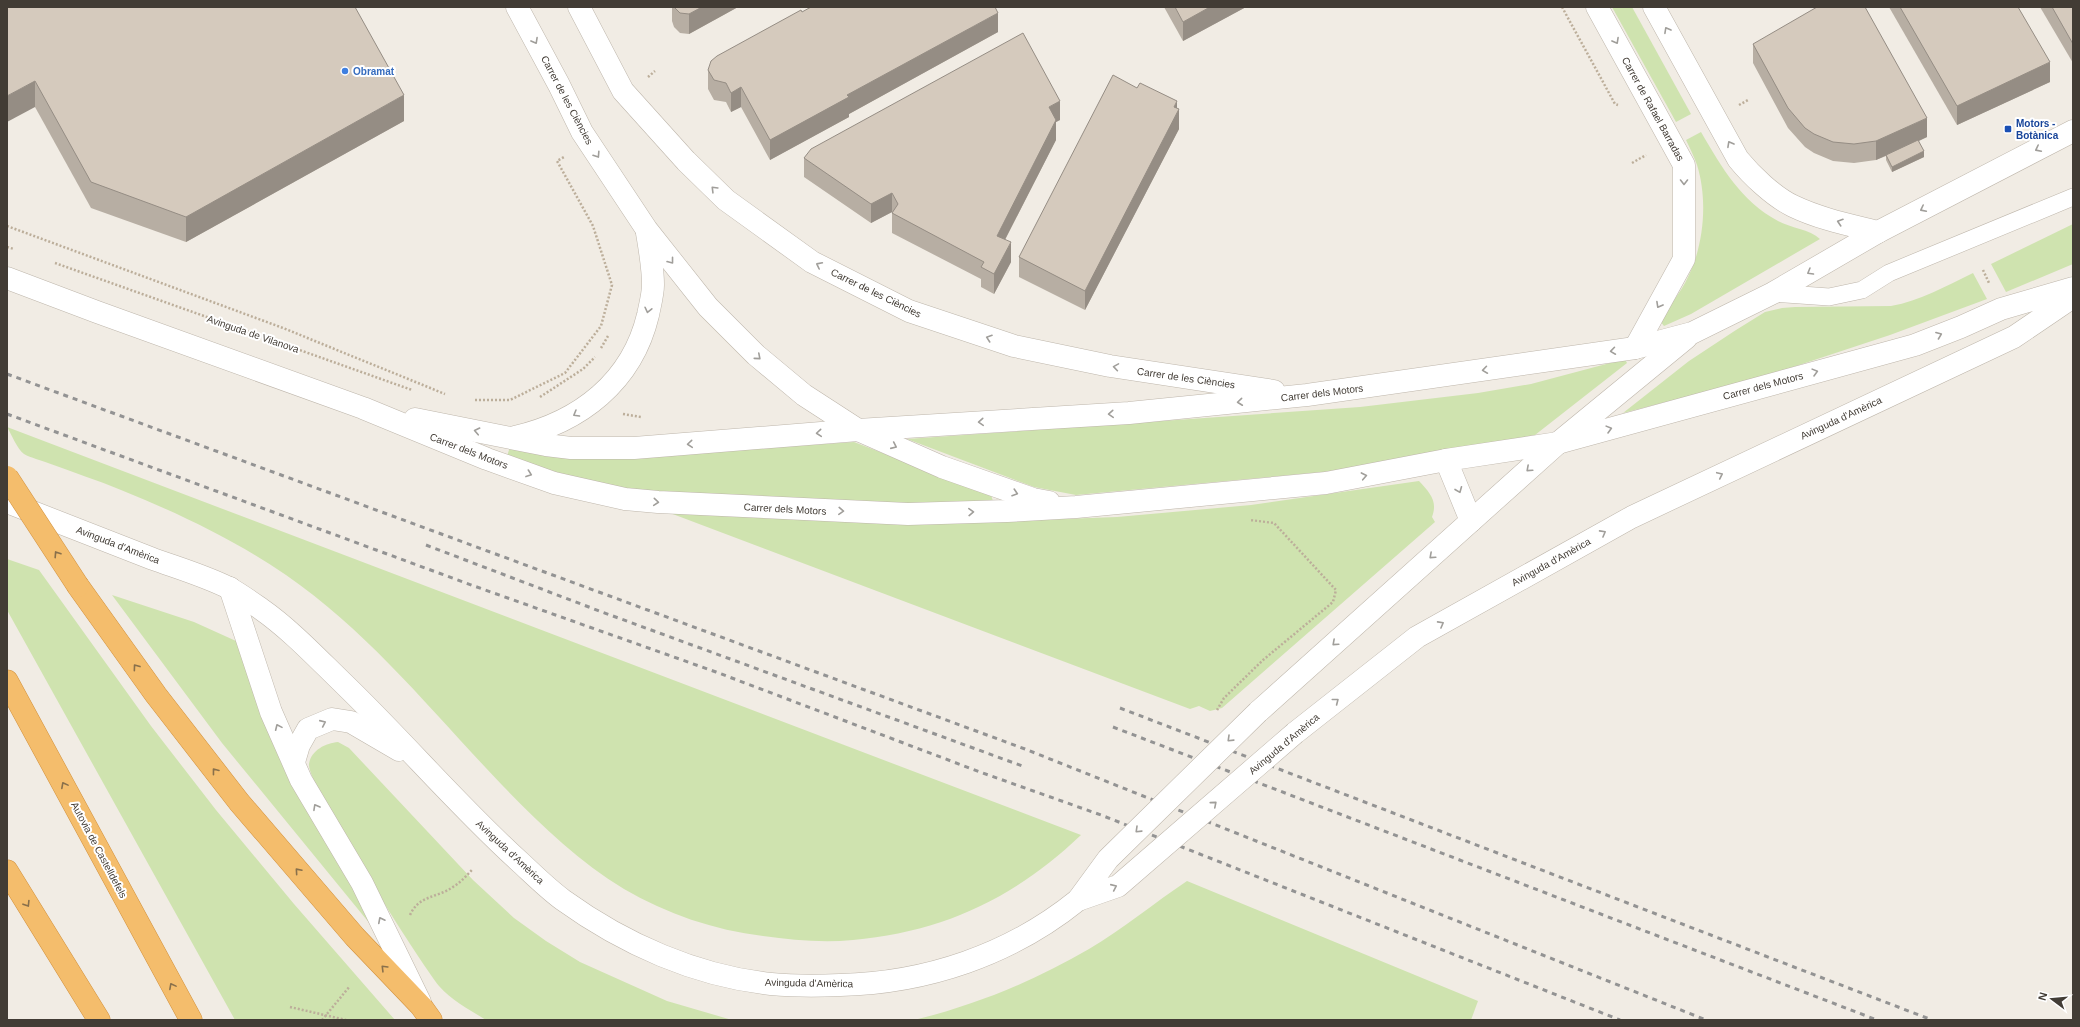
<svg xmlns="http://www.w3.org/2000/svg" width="2080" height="1027" viewBox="0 0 2080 1027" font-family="Arial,sans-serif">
<rect width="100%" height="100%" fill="#f1ece4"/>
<g fill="#cfe3af">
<polygon points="1612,7 1632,7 1691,114 1676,122"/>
<path d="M1701 132C1722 168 1741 201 1778 221 1790 228 1810 229 1820 239L1691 314 1664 326 1660 321C1668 306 1681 293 1688 277 1704 245 1708 200 1697 165 1694 157 1690 148 1686 140Z"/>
<polygon points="2073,224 2073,264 2006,292 1991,264"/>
<path d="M1973 273 1987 299 1890 335 1760 378 1623 413 1689 361 1736 330 1765 312 1782 308 1795 307 1891 306C1920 301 1946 286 1973 273Z"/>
<polygon points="1625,359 1627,363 1535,435 1445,453 1323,472 1076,495 1034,487 907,439 1360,407 1478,393 1531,384"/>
<path d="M7 427 1081 835C1015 898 943 932 853 940 822 943 793 940 763 936 714 930 667 914 624 889 578 861 539 823 502 785 433 713 369 632 286 575 235 540 178 513 121 490 97 480 72 472 48 463 41 460 31 458 24 454 17 449 12 435 7 427Z"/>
<path d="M854 442 991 495 993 501 896 505 654 493C603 486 556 474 507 456L510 447 693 453Z"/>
<path d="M1419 481C1430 493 1438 501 1432 517L1435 522 1222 708 1210 711 1199 706 1190 709 670 513 1012 521 1117 517 1251 505Z"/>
<polygon points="7,559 39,570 151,726 216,810 294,904 395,1020 235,1020 7,610"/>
<polygon points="112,595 194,622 236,641 279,756 301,799 378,929 375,930 222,743"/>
<path d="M338 742 349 748 473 880 514 918 546 941 580 962 667 1001 732 1020H486C470 1010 452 1001 439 986 420 962 306 784 309 764 311 750 326 743 338 742Z"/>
<path d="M1187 881 1478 1001 1471 1020H914C976 1005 1034 981 1089 949 1123 929 1154 903 1187 881Z"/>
</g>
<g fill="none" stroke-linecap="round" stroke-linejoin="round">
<defs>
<polyline id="service" points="1773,293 1829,297 1862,290 1889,273 2073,197"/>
<g id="minor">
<polyline points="517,7 559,85 582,132 647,230 708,307 756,355 804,395 858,430 942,467 1033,499 1049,502"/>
<polyline points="579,7 623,91 686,161 726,200 812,262 909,311 1014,346 1110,366 1274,391"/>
<polyline points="1597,7 1684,165 1684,259 1635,348"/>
<path d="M1654 7 1738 159C1751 175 1774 197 1793 206 1820 219 1850 225 1878 232"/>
<polyline points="7,278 97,312 363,408 487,459 554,483 625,499 658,502 908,514 1007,511 1076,507 1326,483 1446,460 1558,443 1915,345 1961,327 2001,309 2073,288"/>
<polyline points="415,419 546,445 571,448 634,448 858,430 1129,413 1307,395 1635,348 1692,333 1773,293 1878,232 2073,131"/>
<path d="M515 437C580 422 632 382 648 315 650 305 653 294 653 285 653 267 650 251 647 233"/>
<polyline points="1446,460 1471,521"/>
<path d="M7 502C56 521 105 540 153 559 178 568 205 576 229 588 240 594 251 602 261 609 291 630 318 659 345 685 405 743 459 807 521 863 535 876 548 889 563 900 624 944 696 976 771 984 793 986 817 986 840 985 926 983 1010 955 1078 900"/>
<polyline points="230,588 271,712 301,780 362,883 420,1002"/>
<polyline points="1258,712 1558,443 1686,338"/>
<polyline points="1295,733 1417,637 1632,517 2014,337 2073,297"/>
<polyline points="294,762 299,745 308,729 332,719 351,722 399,750"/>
</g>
<g id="motorway">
<polyline points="78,586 156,695 239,802 355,937 421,1006 431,1020"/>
<polyline points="7,681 191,1020"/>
<polyline points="7,871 99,1020"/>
</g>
</defs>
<use href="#service" stroke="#beb6ab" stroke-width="18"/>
<use href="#minor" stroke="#beb6ab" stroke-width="23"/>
<use href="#motorway" stroke="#d2913d" stroke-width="23"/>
<g stroke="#bcae9a" stroke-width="2.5" stroke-dasharray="2 2" stroke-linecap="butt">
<polyline points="1562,7 1615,104 1618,105"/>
<polyline points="648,77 655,71"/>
<polyline points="1739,105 1748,100"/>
<polyline points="1632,163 1646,155"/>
<polyline points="7,226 283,328 445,394"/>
<polyline points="7,247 14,249"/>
<polyline points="55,263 412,390"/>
<polyline points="1983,270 1989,283"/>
<polyline points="601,348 608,336"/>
<polyline points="540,397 583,369 595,357"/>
<polyline points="475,400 510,400 565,373 601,326 612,285 593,226 557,161 564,157"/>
<polyline points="623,414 641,417"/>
<polyline points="1217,710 1224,698 1263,660 1333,602 1336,590 1274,523 1250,520"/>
<path d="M410 915C419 895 437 898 453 887 461 882 466 876 472 870"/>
<polyline points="290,1007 346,1020"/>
<polyline points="322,1020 350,986"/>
</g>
<use href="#service" stroke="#fff" stroke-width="17"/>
<use href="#minor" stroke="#fff" stroke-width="22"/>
<use href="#motorway" stroke="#f4bd6c" stroke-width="22"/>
<g stroke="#939393" stroke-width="3" stroke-dasharray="5 5" stroke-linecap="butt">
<polyline points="7,374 1025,749 1706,1020"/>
<polyline points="7,414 474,586 716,672 980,772 1101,815 1620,1020"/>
<polyline points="426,545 602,612 1025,767"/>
<polyline points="1120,708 1932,1020"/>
<polyline points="1113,727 1877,1020"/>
</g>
<defs>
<g id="minor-bridge">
<polyline points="1078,900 1118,886 1295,733"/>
<polyline points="1078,900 1108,859 1258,712"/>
</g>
<polyline id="motorway-bridge" points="7,477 78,586"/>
</defs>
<use href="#minor-bridge" stroke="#beb6ab" stroke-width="23" stroke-linecap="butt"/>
<use href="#motorway-bridge" stroke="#d2913d" stroke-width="23" stroke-linecap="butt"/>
<use href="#minor-bridge" stroke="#fff" stroke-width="22"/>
<use href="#motorway-bridge" stroke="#f4bd6c" stroke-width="22"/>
</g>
<g fill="#b7aea3">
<polygon points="7,7 404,121 186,242 91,208 35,107"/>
<polygon points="672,7 738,7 689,34 680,33 674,27 672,21"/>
<polygon points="1164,7 1246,7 1183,41"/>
<polygon points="1889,7 2018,7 2050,82 1957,125"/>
<polygon points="2040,7 2073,7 2073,63"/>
<polygon points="802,12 998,32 849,114 849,117 770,160 741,107 731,112 726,102 714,100 708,89 708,70"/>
<polygon points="1753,44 1927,137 1919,141 1924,157 1892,172 1886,160 1886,156 1876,160 1854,163 1833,161 1814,153 1805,147 1788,128 1753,63"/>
<polygon points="1137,88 1177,108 1179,129 1085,310 1019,277 1019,257"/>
<polygon points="1060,120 1056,122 1056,140 1005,240 1011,262 994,294 981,287 981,279 892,233 892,212 871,223 804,177 804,158"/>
</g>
<g fill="#958d84">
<polygon points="702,7 738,7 689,34 689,14"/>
<polygon points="1210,7 1246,7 1183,41 1183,22"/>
<polygon points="998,13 998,32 849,114 849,117 770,160 770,140 847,95"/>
<polygon points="2050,62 2050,82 1957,125 1957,106"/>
<polygon points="35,81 35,107 7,122 7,96"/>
<polygon points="741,87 741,107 731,112 731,93"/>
<polygon points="404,95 404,121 186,242 186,217"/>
<polygon points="1060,101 1060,120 1056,122 1056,140 997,255 997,236 1049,107"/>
<polygon points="1177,101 1177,112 1179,109 1179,129 1085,310 1085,291 1174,107"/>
<polygon points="1927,118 1927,137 1876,160 1876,141"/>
<polygon points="1924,151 1924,157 1892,172 1892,167"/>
<polygon points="892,193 892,212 871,223 871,204"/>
<polygon points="1011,242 1011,262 994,294 994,274"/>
</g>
<g fill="#d5cabd" stroke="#958d84">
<polygon points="7,7 355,7 404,95 186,217 91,182 35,81 7,96"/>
<polygon points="674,7 702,7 689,14 680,13"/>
<polygon points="811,7 995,7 998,13 847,95 849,97 770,140 741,87 731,93 726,83 714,80 708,70 711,61 717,56 801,10 802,12"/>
<polygon points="1175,7 1210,7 1183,22"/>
<polygon points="1817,7 1865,7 1927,118 1876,141 1854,144 1833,142 1814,134 1805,128 1788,108 1753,44"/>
<polygon points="1900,7 2018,7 2050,62 1957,106"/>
<polygon points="2052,7 2073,7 2073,44"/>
<polygon points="1023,33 1060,101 1049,107 1056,120 997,236 1011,242 994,274 981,267 984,262 892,213 898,204 892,193 871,204 804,158 811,149"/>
<polygon points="1113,75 1137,88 1140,83 1177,101 1174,107 1179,109 1085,291 1019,257"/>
<polygon points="1918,140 1924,151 1892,167 1886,155"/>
</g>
<defs><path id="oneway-chevron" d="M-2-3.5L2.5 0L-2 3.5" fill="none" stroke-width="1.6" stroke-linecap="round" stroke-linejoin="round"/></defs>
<g stroke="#a09e9a">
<use href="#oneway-chevron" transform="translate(1667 30) rotate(-119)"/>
<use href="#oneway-chevron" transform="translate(535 41) rotate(61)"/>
<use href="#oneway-chevron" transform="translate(1616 41) rotate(61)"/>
<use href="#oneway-chevron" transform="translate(1730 144) rotate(-119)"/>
<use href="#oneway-chevron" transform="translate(2038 149) rotate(153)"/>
<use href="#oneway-chevron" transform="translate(597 155) rotate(57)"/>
<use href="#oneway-chevron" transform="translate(1684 182) rotate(90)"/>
<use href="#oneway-chevron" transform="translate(714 189) rotate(-135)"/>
<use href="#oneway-chevron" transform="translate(1923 209) rotate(153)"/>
<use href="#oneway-chevron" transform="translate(1840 222) rotate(-162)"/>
<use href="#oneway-chevron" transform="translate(671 261) rotate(52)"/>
<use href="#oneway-chevron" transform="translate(819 265) rotate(-153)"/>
<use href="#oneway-chevron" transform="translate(1810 272) rotate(150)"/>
<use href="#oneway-chevron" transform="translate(1659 305) rotate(119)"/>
<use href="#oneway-chevron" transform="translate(648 310) rotate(103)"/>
<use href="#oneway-chevron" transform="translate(1939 335) rotate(-21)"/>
<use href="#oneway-chevron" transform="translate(989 338) rotate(-161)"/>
<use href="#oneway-chevron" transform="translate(1613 351) rotate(172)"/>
<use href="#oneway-chevron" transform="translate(758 357) rotate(41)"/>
<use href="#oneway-chevron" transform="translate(1116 367) rotate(-171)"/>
<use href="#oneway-chevron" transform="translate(1485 370) rotate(172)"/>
<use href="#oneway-chevron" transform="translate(1815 372) rotate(-15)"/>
<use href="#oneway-chevron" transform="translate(1240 402) rotate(174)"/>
<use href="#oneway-chevron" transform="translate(576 414) rotate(150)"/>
<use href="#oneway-chevron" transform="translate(1111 414) rotate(176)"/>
<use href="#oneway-chevron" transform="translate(981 422) rotate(176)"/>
<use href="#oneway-chevron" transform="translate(1609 429) rotate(-15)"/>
<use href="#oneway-chevron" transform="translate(477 431) rotate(-168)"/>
<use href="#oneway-chevron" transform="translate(819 433) rotate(175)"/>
<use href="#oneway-chevron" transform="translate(690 444) rotate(175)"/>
<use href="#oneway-chevron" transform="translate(894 446) rotate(24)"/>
<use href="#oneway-chevron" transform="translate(1529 469) rotate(138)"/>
<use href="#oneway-chevron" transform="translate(529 474) rotate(20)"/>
<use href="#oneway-chevron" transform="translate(1720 475) rotate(-25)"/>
<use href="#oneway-chevron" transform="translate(1364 476) rotate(-11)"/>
<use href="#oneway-chevron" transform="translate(1459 490) rotate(68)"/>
<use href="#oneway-chevron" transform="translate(1015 493) rotate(18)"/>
<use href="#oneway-chevron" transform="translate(656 502) rotate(5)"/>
<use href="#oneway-chevron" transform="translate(841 511) rotate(3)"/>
<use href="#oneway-chevron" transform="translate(971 512) rotate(-2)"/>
<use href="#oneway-chevron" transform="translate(1603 533) rotate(-29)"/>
<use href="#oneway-chevron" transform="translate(1432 556) rotate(138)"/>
<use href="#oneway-chevron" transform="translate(1441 624) rotate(-29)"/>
<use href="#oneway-chevron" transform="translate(1335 643) rotate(138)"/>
<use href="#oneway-chevron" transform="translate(1336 701) rotate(-38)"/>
<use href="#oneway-chevron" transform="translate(323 723) rotate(-24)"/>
<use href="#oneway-chevron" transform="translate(278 727) rotate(-114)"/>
<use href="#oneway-chevron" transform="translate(1230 739) rotate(136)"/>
<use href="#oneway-chevron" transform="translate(1214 804) rotate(-41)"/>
<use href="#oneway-chevron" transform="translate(316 807) rotate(-119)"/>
<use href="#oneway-chevron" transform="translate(1138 830) rotate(136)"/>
<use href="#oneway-chevron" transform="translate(1114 887) rotate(-24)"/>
<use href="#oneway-chevron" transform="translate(381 920) rotate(-117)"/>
</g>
<g stroke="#89704b">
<use href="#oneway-chevron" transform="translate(57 554) rotate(-123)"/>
<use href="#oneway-chevron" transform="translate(136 667) rotate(-126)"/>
<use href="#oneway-chevron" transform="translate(215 771) rotate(-128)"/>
<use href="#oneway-chevron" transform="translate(64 785) rotate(-118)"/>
<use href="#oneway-chevron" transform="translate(298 871) rotate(-131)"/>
<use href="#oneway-chevron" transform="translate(27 904) rotate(58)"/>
<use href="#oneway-chevron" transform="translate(384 968) rotate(-135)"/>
<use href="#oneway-chevron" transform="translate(172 986) rotate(-118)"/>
</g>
<circle fill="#3f7fe0" stroke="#fff" stroke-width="1.5" cx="345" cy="71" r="4"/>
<rect fill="#1a4fb4" stroke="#fff" stroke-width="1.5" x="2004" y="125" width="8" height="8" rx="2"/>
<g text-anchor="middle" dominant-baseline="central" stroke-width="4" stroke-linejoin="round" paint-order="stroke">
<g font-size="10" font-weight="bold" fill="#366cbe" stroke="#fff" text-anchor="start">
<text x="353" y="71">Obramat</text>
</g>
<g font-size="10" fill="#423c35" stroke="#fff">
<text transform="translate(567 100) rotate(62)">Carrer de les Ciències</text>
<text transform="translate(1653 109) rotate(61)">Carrer de Rafael Barradas</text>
<text transform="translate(876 293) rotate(26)">Carrer de les Ciències</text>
<text transform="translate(253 334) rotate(19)">Avinguda de Vilanova</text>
<text transform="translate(1186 378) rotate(8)">Carrer de les Ciències</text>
<text transform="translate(1763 386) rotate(-15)">Carrer dels Motors</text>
<text transform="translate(1322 393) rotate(-7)">Carrer dels Motors</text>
<text transform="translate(1841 418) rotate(-25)">Avinguda d'Amèrica</text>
<text transform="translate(469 451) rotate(21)">Carrer dels Motors</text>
<text transform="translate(785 509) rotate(3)">Carrer dels Motors</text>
<text transform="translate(118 545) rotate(21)">Avinguda d'Amèrica</text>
<text transform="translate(1551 562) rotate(-29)">Avinguda d'Amèrica</text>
<text transform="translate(1284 744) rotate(-40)">Avinguda d'Amèrica</text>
<text transform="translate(99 850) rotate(62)">Autovia de Castelldefels</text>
<text transform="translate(510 852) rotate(43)">Avinguda d'Amèrica</text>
<text transform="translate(809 983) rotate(1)">Avinguda d'Amèrica</text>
</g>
<g font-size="10" font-weight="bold" fill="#164399" stroke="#fff" text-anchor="start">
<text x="2016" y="123">Motors -<tspan x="2016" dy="12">Botànica</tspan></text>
</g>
</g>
<rect width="2080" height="1027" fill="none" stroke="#423c35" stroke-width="16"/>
<g transform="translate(2052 999) rotate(286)" stroke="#ffffff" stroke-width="3" paint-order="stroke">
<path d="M0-3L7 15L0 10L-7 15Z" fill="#423c35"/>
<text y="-6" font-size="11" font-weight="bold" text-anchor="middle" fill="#423c35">N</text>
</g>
</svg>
